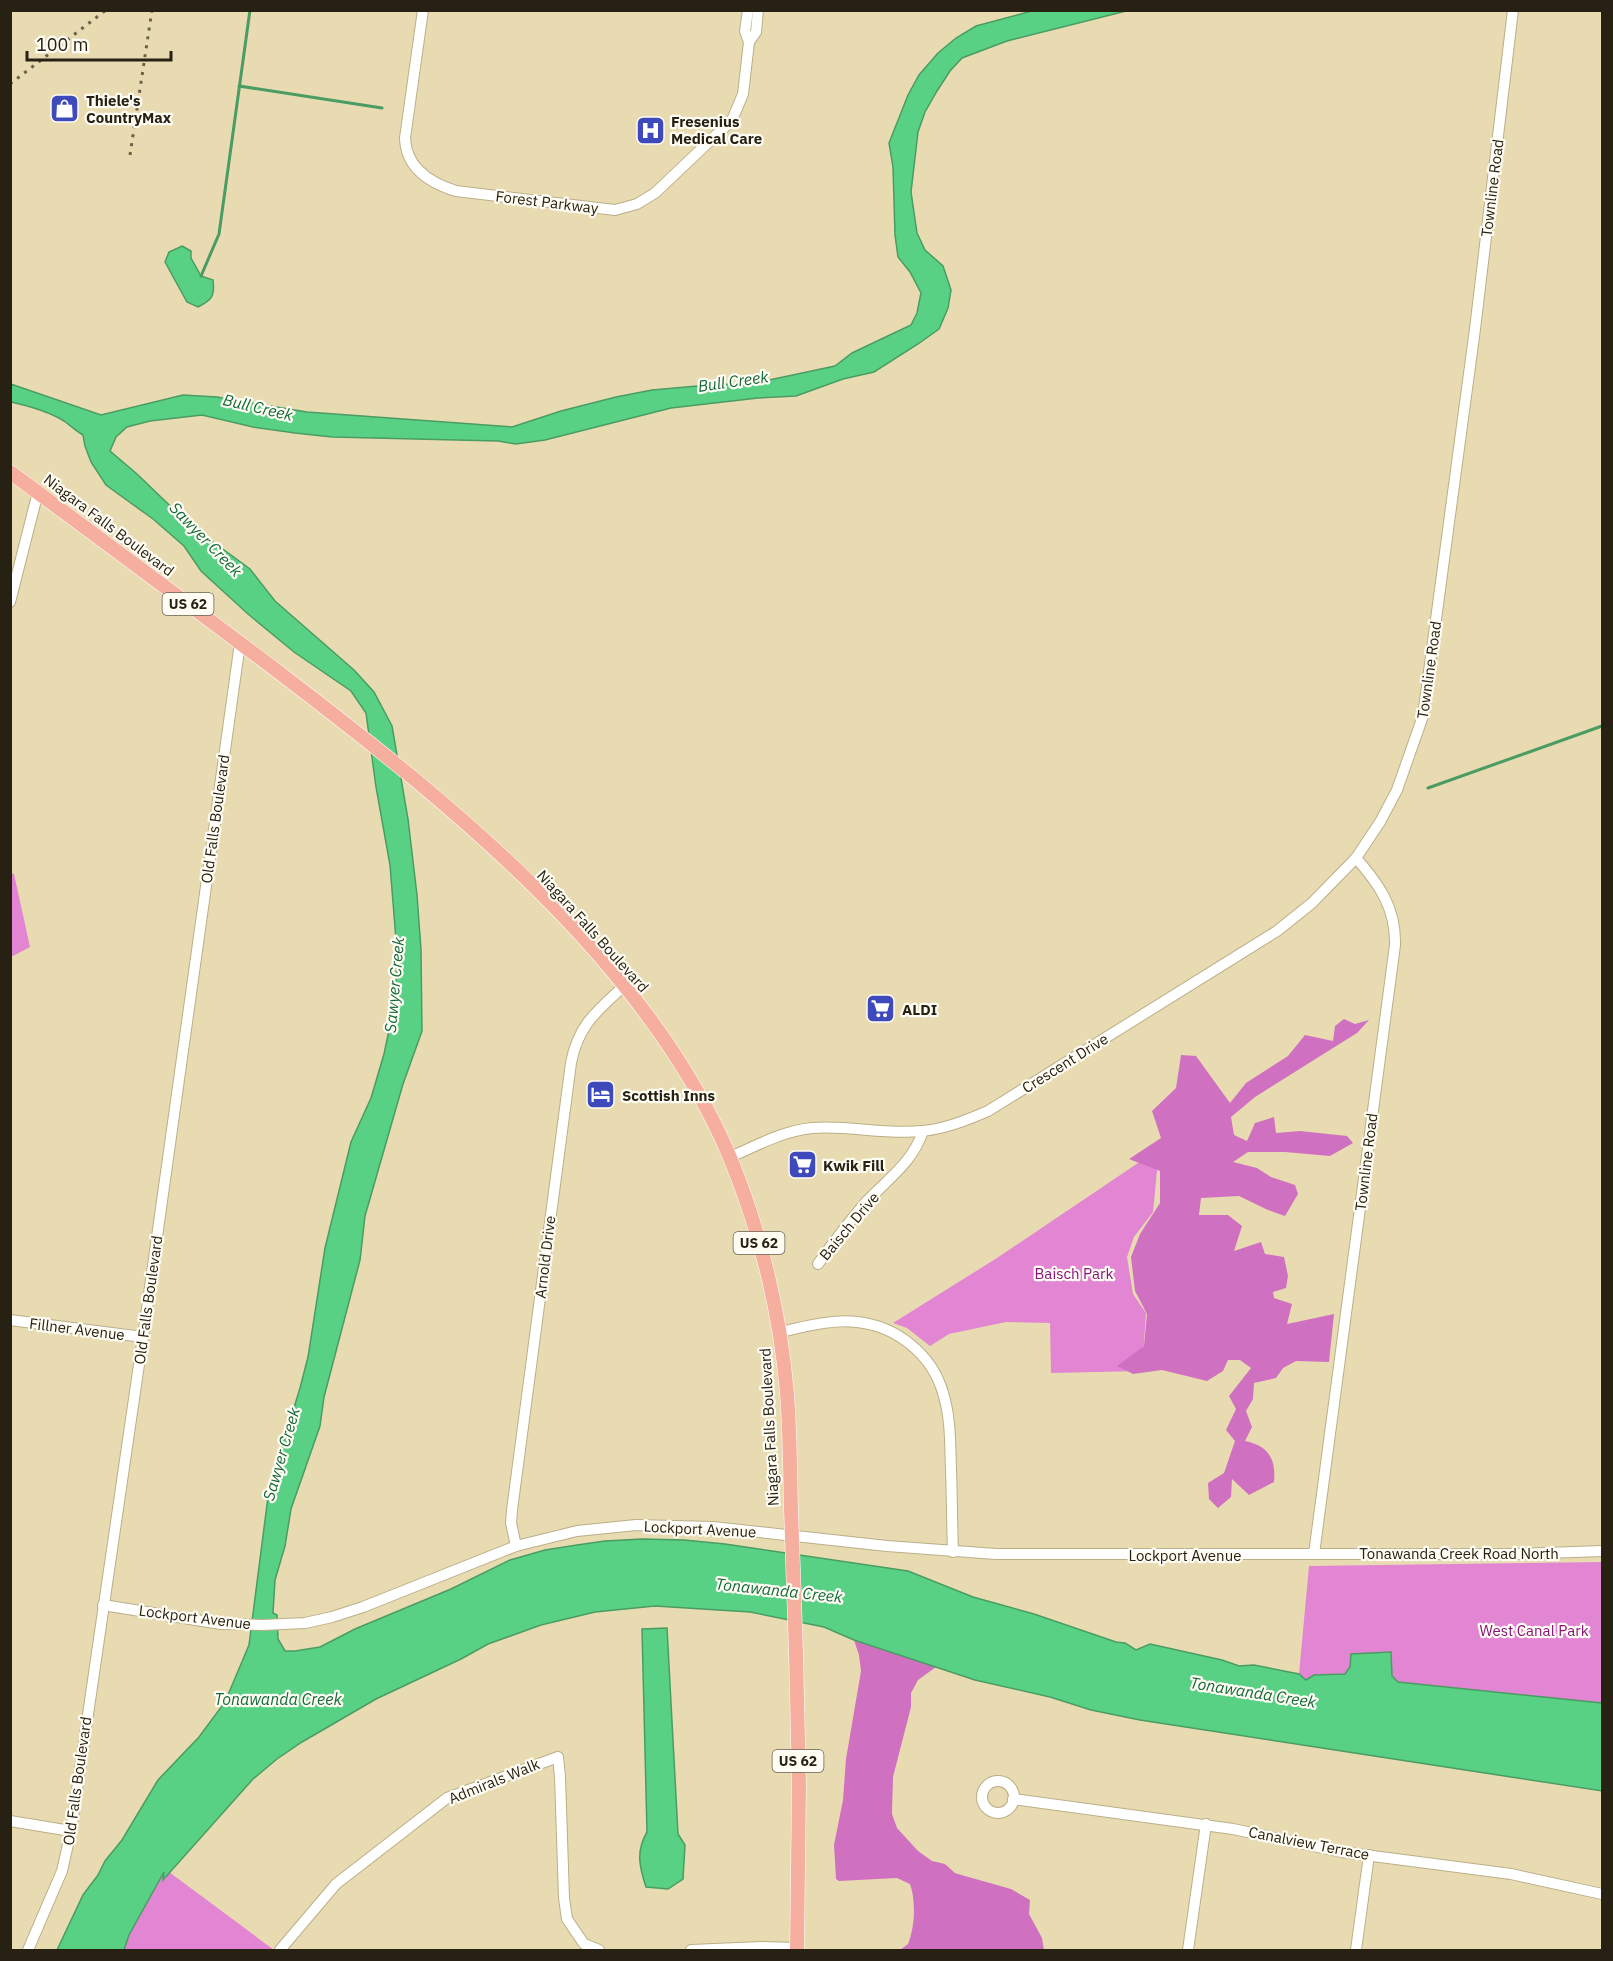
<svg xmlns="http://www.w3.org/2000/svg" width="1613" height="1961" viewBox="0 0 1613 1961" font-family="'IBM Plex Sans',sans-serif">
<rect width="100%" height="100%" fill="#e8dbb2"/>
<g fill="#e286d3">
<polygon points="10,872 14,874 30,947 13,956 10,956"/>
<polygon points="1141,1161 1158,1161 1153,1212 1134,1237 1127,1257 1133,1294 1146,1313 1142,1371 1051,1373 1050,1323 1006,1322 949,1334 930,1346 907,1328 893,1323 997,1258"/>
<polygon points="1602,1562 1602,1703 1398,1682 1392,1676 1391,1653 1350,1667 1345,1674 1314,1675 1306,1680 1299,1674 1309,1566"/>
<polygon points="165,1869 274,1950 124,1950 129,1935"/>
</g>
<g fill="#cf71c0">
<path d="M1344 1019 1355 1024 1369 1020 1357 1033 1255 1097 1231 1117 1234 1135 1247 1141 1255 1123 1274 1117 1276 1133 1300 1131 1347 1136 1353 1143 1330 1156 1285 1152H1248L1233 1162 1257 1168 1271 1177 1295 1185 1298 1194 1285 1216 1268 1210 1239 1196 1201 1198 1199 1215H1228L1242 1226 1234 1251 1261 1242 1265 1254 1284 1257 1288 1276 1286 1288 1273 1292 1274 1298 1292 1304 1287 1324 1334 1314 1329 1362 1296 1361 1283 1368 1276 1378 1254 1383 1253 1399 1246 1411 1252 1427 1245 1441C1269 1446 1276 1459 1274 1482L1249 1495 1232 1479 1231 1497 1218 1508 1209 1499 1208 1483 1224 1473 1235 1441 1226 1430 1236 1409 1229 1396 1251 1368 1240 1360H1228L1223 1371 1207 1381 1162 1370 1133 1374 1117 1366 1144 1346 1147 1314 1135 1291 1131 1257 1140 1234 1160 1203V1171L1129 1159 1161 1138 1152 1111 1176 1088 1181 1055 1196 1056 1230 1103 1246 1083 1288 1056 1305 1035 1333 1041 1335 1026Z"/>
<path d="M854 1640 936 1667 918 1680 911 1693V1707L893 1777 892 1814 897 1828 918 1851 932 1861 945 1864 955 1873 965 1876 1011 1889 1030 1900 1029 1914 1042 1938 1044 1950H900L908 1944C915 1927 916 1900 910 1884L897 1878 839 1881 836 1879 834 1845 843 1800 846 1759 861 1671 859 1655Z"/>
</g>
<g fill="#59d185" stroke="#4a9c62" stroke-width="1.5">
<path d="M1032 11H1126L1007 41 962 58 950 71 937 91 925 112 918 132 911 192 917 233 925 250 943 266 951 290 948 308 939 329 918 344 874 372 843 379 796 396 758 398 671 408 545 440 516 444 498 441 332 437 295 433 253 427 202 415 150 421 127 427 116 437 110 451 137 474 190 525 250 569 275 601 354 670 374 692 392 726 408 819 417 895 421 950 422 1031 403 1084 365 1216 360 1260 324 1397 320 1426 291 1509 285 1546 275 1580 273 1613 277 1615 278 1639 285 1651H295L320 1647 355 1629 451 1589 510 1560 545 1550 577 1545 605 1541 642 1539 684 1540 725 1544 908 1571 973 1597 1034 1614 1116 1642 1125 1643 1136 1650 1150 1644 1222 1660 1239 1666 1254 1665 1299 1674 1306 1680 1314 1675 1345 1674 1350 1667 1351 1654 1391 1652 1392 1676 1398 1682 1602 1703V1791L1140 1720 1091 1710 1050 1697 975 1680 854 1640 824 1627 750 1612 655 1606 595 1612 541 1625 488 1644 461 1659 376 1699 302 1742 277 1759 253 1779 163 1880 164 1872 129 1935 124 1950H57L83 1895 98 1875 105 1861 122 1840 158 1780 199 1737 225 1702 249 1645 269 1489 300 1388 308 1357 325 1248 351 1142 371 1098 384 1054 395 1002 397 952 390 865 376 787 366 713 351 691 294 652 248 614 201 571 184 546 153 519 106 485 91 462 85 446 83 435C76 431 71 426 64 421 48 411 29 406 11 402V384L101 415 183 395 217 397 307 412 512 427 561 411 616 397 652 390 720 384 746 385 835 366 852 353 911 325 917 313 921 293 910 272 898 257 895 235 893 167 889 143 908 95 919 75 938 53 956 38 976 26Z"/>
<path d="M182 246 191 251V258L201 276 213 280C215 296 212 300 198 307L187 302 165 262 169 252Z"/>
<path d="M667 1628 678 1834 685 1845 683 1879 668 1889 646 1887C639 1866 636 1851 647 1832L642 1629Z"/>
</g>
<g fill="none" stroke-linecap="round" stroke-linejoin="round">
<g stroke="#4a9c62" stroke-width="3">
<polyline points="239,86 382,108"/>
<polyline points="201,276 219,234 250,10"/>
<polyline points="1428,788 1602,726"/>
</g>
<defs>
<g id="minor">
<path d="M423 10 405 138C406 168 430 183 456 191L615 210 637 204 655 193 732 120 743 94 749 42 756 32 758 10"/>
<polyline points="748,10 745,31 749,42"/>
<polyline points="10,602 38,492"/>
<path d="M730 1157C756 1146 782 1131 812 1128 849 1125 885 1135 922 1131 945 1129 967 1120 988 1111L1277 931 1312 903 1356 858 1380 822 1397 790 1423 716 1475 329 1513 10"/>
<path d="M818 1264C833 1243 849 1222 866 1202 888 1179 913 1162 923 1131"/>
<polyline points="10,1320 143,1337"/>
<path d="M780 1332C804 1327 831 1319 857 1322 896 1326 932 1354 943 1393 951 1418 950 1445 951 1470 952 1498 952 1525 953 1552"/>
<path d="M516 1546 511 1523 512 1510 571 1063C578 1025 597 1011 624 986"/>
<path d="M1314 1554 1395 945C1396 908 1379 884 1356 858"/>
<polyline points="103,1605 221,1624 263,1625 305,1623 332,1617 363,1607 516,1546 577,1531 636,1525 713,1527 887,1546 996,1554 1517,1554 1602,1551"/>
<circle cx="998" cy="1797" r="16"/>
<polyline points="1013,1799 1233,1829 1342,1852 1511,1874 1602,1894"/>
<polyline points="10,1821 71,1831"/>
<polyline points="28,1950 62,1871 71,1831 143,1337 240,643"/>
<polyline points="280,1950 336,1884 447,1798 558,1757 560,1777 564,1898 567,1919 584,1944 599,1950"/>
<polyline points="691,1950 762,1947 797,1948"/>
<polyline points="1188,1950 1206,1824"/>
<polyline points="1356,1950 1369,1855"/>
</g>
<g id="major">
<path d="M10 472C102 540 194 608 285 677 451 804 649 962 731 1160 761 1234 780 1313 787 1393 790 1431 790 1470 791 1509"/>
<polyline points="796,1652 799,1785 797,1950"/>
</g>
</defs>
<use href="#minor" stroke="#bbaf88" stroke-width="12"/>
<use href="#major" stroke="#fff" stroke-width="15"/>
<use href="#minor" stroke="#fff" stroke-width="10"/>
<use href="#major" stroke="#f6ae9f" stroke-width="14"/>
<g stroke="#6a624a" stroke-width="3" stroke-dasharray="3 6" stroke-linecap="butt">
<polyline points="10,84 106,10"/>
<polyline points="130,155 152,10"/>
</g>
<defs>
<polyline id="major-bridge" points="791,1509 796,1652"/>
</defs>
<use href="#major-bridge" stroke="#fff" stroke-width="15" stroke-linecap="butt"/>
<use href="#major-bridge" stroke="#f6ae9f" stroke-width="14"/>
</g>
<defs>
<symbol id="shop-square" viewBox="-11 -11 22 22"><rect x="-9" y="-9" width="18" height="18" rx="4" fill="#3e49bc" stroke="#fffcf4"/><path d="M-5-2.5h2.3a2.7 3.5 0 0 1 5.4 0H5L5.5 6h-11ZM-1.5-2.5h3a1.5 2.3 0 0 0-3 0Z" fill="#fff"/></symbol>
<symbol id="hospital-square" viewBox="-11 -11 22 22"><rect x="-9" y="-9" width="18" height="18" rx="4" fill="#3e49bc" stroke="#fffcf4"/><path d="M-5-5h3v3.5h4V-5h3V5h-3V1.5h-4V5h-3Z" fill="#fff"/></symbol>
<symbol id="supermarket-square" viewBox="-11 -11 22 22"><rect x="-9" y="-9" width="18" height="18" rx="4" fill="#3e49bc" stroke="#fffcf4"/><path d="M-6-5.5h2.5l.6 2H6L4.5 2H-2.5L-4.4-4H-6ZM-1.5 3.2a1.3 1.3 0 1 0 .1 0ZM3 3.2a1.3 1.3 0 1 0 .1 0Z" fill="#fff"/></symbol>
<symbol id="hotel-square" viewBox="-11 -11 22 22"><rect x="-9" y="-9" width="18" height="18" rx="4" fill="#3e49bc" stroke="#fffcf4"/><path d="M-6-4.5h1.5V1H6V5H4.5V3h-9V5H-6ZM-4 0a1.8 1.8 0 1 1 3.6 0ZM.5 0V-2.5h3Q6-2.5 6 0Z" fill="#fff"/></symbol>
</defs>
<g fill-rule="evenodd">
<use href="#shop-square" x="48" y="92" width="33" height="33"/>
<use href="#hospital-square" x="634" y="114" width="33" height="33"/>
<use href="#supermarket-square" x="864" y="992" width="33" height="33"/>
<use href="#hotel-square" x="584" y="1078" width="33" height="33"/>
<use href="#supermarket-square" x="786" y="1148" width="33" height="33"/>
</g>
<g text-anchor="middle" dominant-baseline="central" stroke-width="4.5" stroke-linejoin="round" paint-order="stroke">
<g fill="#fffcf4" stroke="#676356" stroke-width="1.5">
<rect x="162.5" y="593" width="51" height="22" rx="4.5"/>
<rect x="733.5" y="1232" width="51" height="22" rx="4.5"/>
<rect x="772.5" y="1750" width="51" height="22" rx="4.5"/>
</g>
<g font-size="14" font-weight="bold" fill="#262112">
<text x="188" y="604">US 62</text>
<text x="759" y="1243">US 62</text>
<text x="798" y="1761">US 62</text>
</g>
<g font-size="15" font-weight="bold" fill="#262112" stroke="#fffcf4" text-anchor="start">
<text x="86" y="100">Thiele's<tspan x="86" dy="17">CountryMax</tspan></text>
<text x="671" y="121">Fresenius<tspan x="671" dy="17">Medical Care</tspan></text>
<text x="902" y="1009">ALDI</text>
<text x="622" y="1095">Scottish Inns</text>
<text x="823" y="1165">Kwik Fill</text>
</g>
<g font-size="15" fill="#262112" stroke="#fffcf4">
<text transform="translate(1492 188) rotate(-83)">Townline Road</text>
<text transform="translate(547 202) rotate(7)">Forest Parkway</text>
<text transform="translate(109 525) rotate(37)">Niagara Falls Boulevard</text>
<text transform="translate(1429 670) rotate(-82)">Townline Road</text>
<text transform="translate(215 819) rotate(-82)">Old Falls Boulevard</text>
<text transform="translate(593 931) rotate(48)">Niagara Falls Boulevard</text>
<text transform="translate(1065 1063) rotate(-32)">Crescent Drive</text>
<text transform="translate(1366 1162) rotate(-83)">Townline Road</text>
<text transform="translate(849 1226) rotate(-50)">Baisch Drive</text>
<text transform="translate(545 1257) rotate(-83)">Arnold Drive</text>
<text transform="translate(148 1300) rotate(-82)">Old Falls Boulevard</text>
<text transform="translate(77 1329) rotate(7)">Fillner Avenue</text>
<text transform="translate(769 1427) rotate(-93)">Niagara Falls Boulevard</text>
<text transform="translate(700 1529) rotate(3)">Lockport Avenue</text>
<text x="1459" y="1553">Tonawanda Creek Road North</text>
<text x="1185" y="1555">Lockport Avenue</text>
<text transform="translate(195 1617) rotate(7)">Lockport Avenue</text>
<text transform="translate(77 1781) rotate(-82)">Old Falls Boulevard</text>
<text transform="translate(494 1781) rotate(-22)">Admirals Walk</text>
<text transform="translate(1309 1843) rotate(11)">Canalview Terrace</text>
</g>
<g font-size="15" fill="#88137d" stroke="#fffcf4">
<text x="1074" y="1273">Baisch Park</text>
<text x="1534" y="1630">West Canal Park</text>
</g>
<g font-size="16" font-style="italic" fill="#126939" stroke="#fffcf4">
<text transform="translate(733 381) rotate(-8)">Bull Creek</text>
<text transform="translate(258 407) rotate(13)">Bull Creek</text>
<text transform="translate(206 539) rotate(46)">Sawyer Creek</text>
<text transform="translate(394 985) rotate(-85)">Sawyer Creek</text>
<text transform="translate(281 1454) rotate(-74)">Sawyer Creek</text>
<text transform="translate(779 1590) rotate(6)">Tonawanda Creek</text>
<text transform="translate(1253 1692) rotate(9)">Tonawanda Creek</text>
<text x="278" y="1699">Tonawanda Creek</text>
</g>
</g>
<rect width="1613" height="1961" fill="none" stroke="#262112" stroke-width="24"/>
<path d="M27 51v9h144v-9" fill="none" stroke="#262112" stroke-width="3"/>
<text x="36" y="51" font-size="18" fill="#262112" stroke="#fffcf4" stroke-width="4.5" paint-order="stroke">100 m</text>
</svg>
